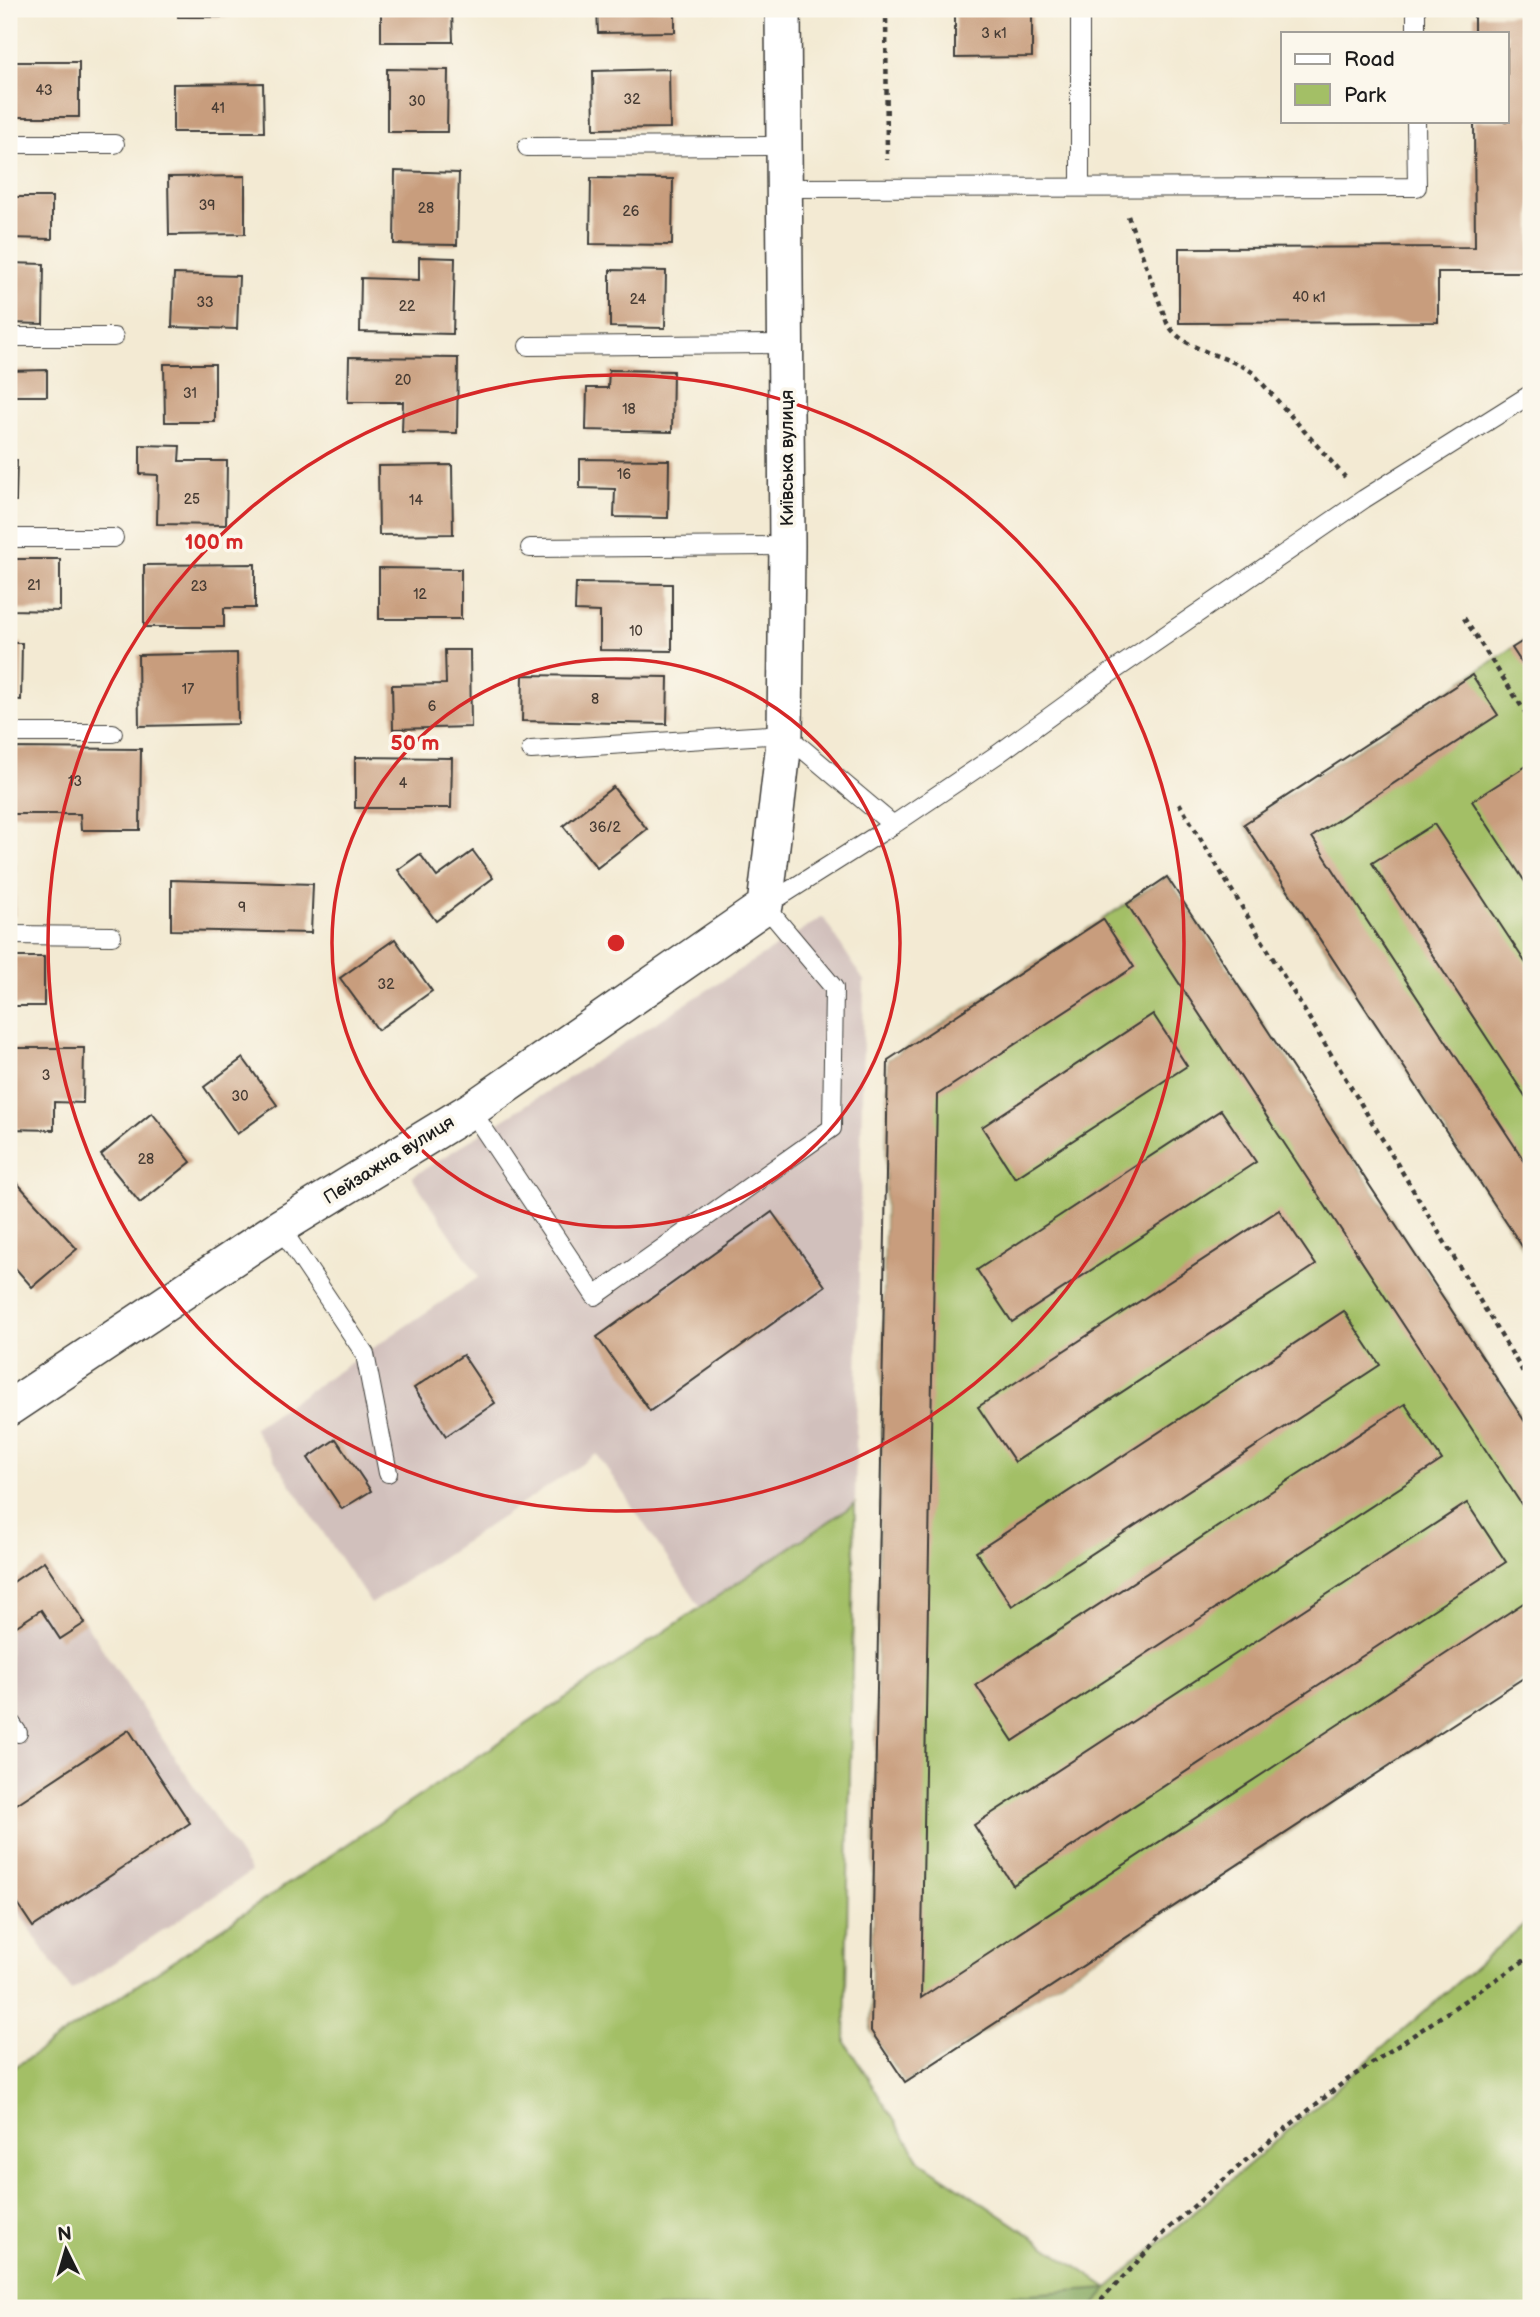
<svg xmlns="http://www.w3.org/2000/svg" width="1540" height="2317" viewBox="0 0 1540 2317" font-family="'Balsamiq Sans',sans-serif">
<rect width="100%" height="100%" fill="#fbf7ec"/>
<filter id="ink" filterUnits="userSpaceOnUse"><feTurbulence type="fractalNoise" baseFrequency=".0143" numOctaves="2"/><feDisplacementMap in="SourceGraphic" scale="14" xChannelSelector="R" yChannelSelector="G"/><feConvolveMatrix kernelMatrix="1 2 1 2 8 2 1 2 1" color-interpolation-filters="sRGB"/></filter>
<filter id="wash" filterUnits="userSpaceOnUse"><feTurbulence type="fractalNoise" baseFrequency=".00686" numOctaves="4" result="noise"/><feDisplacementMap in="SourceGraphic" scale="28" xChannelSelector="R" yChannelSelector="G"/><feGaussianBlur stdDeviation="1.57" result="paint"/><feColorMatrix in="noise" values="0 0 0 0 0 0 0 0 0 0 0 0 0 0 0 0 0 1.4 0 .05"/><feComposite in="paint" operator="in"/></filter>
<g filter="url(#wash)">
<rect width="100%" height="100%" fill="#f3ead3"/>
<g fill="#d1c0bc">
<polygon points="823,917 864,981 855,1504 700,1607 597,1454 371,1604 253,1428 479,1277 412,1177"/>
<polygon points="44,1561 251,1872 71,1991 9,1897 9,1585"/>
</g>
<g fill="#a3bf66" stroke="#606e41" stroke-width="2">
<polygon points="1531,636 1531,1260 1244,824"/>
<polygon points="1167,877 1531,1431 1531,1673 905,2082 871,2031 888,1060"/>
<polygon points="855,1504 845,2042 920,2161 1108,2288 1531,1918 1531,2308 9,2308 9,2071"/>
</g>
<polygon fill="#82a65b" stroke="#4f613c" stroke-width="2" points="1107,2288 1094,2308 898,2308 901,2304"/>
<g id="blocks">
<g fill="#c89d7d">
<rect x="178" y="9" width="53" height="8"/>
<polygon points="381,9 452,9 453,42 381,42"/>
<polygon points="597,9 675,9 675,32 598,33"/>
<polygon points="955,9 1032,9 1032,57 955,58"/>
<polygon points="1474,15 1531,15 1531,272 1438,272 1438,322 1179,323 1179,248 1475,247 1474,121 1507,121 1507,33 1474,33"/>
<rect x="9" y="62" width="70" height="55"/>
<polygon points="387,69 448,70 447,132 387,132"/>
<polygon points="669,69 670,128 594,129 593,71"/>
<polygon points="263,83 264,132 173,132 173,84"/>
<polygon points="395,171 459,173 457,245 394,244"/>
<polygon points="245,176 245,234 169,235 168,177"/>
<polygon points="591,178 673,179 672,245 590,244"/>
<polygon points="9,197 52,197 52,239 9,238"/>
<polygon points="419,257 455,258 453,334 360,332 361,278 419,280"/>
<polygon points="9,263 44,264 43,324 9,323"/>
<polygon points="610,270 666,271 665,328 610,327"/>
<polygon points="174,274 239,276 237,329 172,327"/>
<polygon points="349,357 458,358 457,433 402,432 403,402 348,402"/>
<polygon points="164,364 215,364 215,422 165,422"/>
<polygon points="47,370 47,396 12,396 12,417 9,417 9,371"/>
<polygon points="609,370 673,371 672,432 586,430 587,388 608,388"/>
<polygon points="140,445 180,446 179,461 227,461 226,525 157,524 158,475 140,474"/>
<polygon points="580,459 669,460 668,518 614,517 615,489 580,488"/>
<polygon points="9,460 17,460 16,501 9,501"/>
<polygon points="452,465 453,534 379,535 378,466"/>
<polygon points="9,559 60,559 60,611 9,610"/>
<polygon points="255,564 255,608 224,608 224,627 144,627 144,565"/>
<polygon points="379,568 461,569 461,619 379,619"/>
<polygon points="576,583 672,584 672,651 600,650 600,612 575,611"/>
<polygon points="1531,636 1531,677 1512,648"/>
<polygon points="9,643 22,643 21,700 9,699"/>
<polygon points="445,650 470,650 471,727 393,729 392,685 446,684"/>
<polygon points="237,653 238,724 139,726 138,655"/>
<polygon points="523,675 668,677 667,724 522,721"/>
<polygon points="1472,675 1498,715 1312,837 1531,1171 1531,1260 1244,824"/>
<polygon points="9,748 141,749 140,830 81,830 80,814 9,814"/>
<polygon points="355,757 452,758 451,808 355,808"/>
<polygon points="1531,763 1531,891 1472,801"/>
<polygon points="613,787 647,829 597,868 563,826"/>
<polygon points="1434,824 1531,971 1531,1105 1372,863"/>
<polygon points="473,851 493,878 436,921 398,870 420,854 437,877"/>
<polygon points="9,863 16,863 15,916 9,916"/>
<polygon points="1167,877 1531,1431 1531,1519 1127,904"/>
<polygon points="171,880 313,884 311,933 171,930"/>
<polygon points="1103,919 1134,967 937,1095 921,1998 1531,1598 1531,1673 905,2082 871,2031 888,1060"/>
<polygon points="395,939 432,991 378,1030 340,978"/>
<rect x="9" y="957" width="35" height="49"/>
<polygon points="1153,1014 1187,1066 1015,1178 982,1127"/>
<polygon points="9,1048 84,1048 83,1103 54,1102 54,1130 9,1129"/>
<polygon points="243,1058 277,1105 237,1134 204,1087"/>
<polygon points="1221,1110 1256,1162 1012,1322 977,1270"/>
<polygon points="152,1113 191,1162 140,1203 101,1155"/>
<polygon points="9,1174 77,1249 32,1287 9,1261"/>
<polygon points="1279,1210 1316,1265 1015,1462 978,1407"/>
<polygon points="772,1212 825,1286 650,1411 597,1337"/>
<polygon points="1344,1311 1380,1365 1012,1606 976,1552"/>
<polygon points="463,1355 495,1403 446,1436 414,1388"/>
<polygon points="1405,1404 1442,1460 1013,1741 976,1685"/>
<polygon points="336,1439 371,1491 342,1509 308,1458"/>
<polygon points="1467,1503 1506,1562 1013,1885 974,1825"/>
<polygon points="44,1561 85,1623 60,1639 41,1610 9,1631 9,1585"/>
<polygon points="129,1730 190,1823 33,1927 9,1891 9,1809"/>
</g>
</g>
</g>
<g filter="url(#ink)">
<use href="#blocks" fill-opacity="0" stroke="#3c3b37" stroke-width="2"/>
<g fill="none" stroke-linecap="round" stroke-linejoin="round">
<defs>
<g id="lane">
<polyline points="1080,9 1080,187"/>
<polyline points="1416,9 1416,33"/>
<polyline points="9,144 115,144"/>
<polyline points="527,147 785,146"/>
<polyline points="785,188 1417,187 1416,121"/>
<polyline points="9,337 114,337"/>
<polyline points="528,346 788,344"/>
<polyline points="9,538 114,538"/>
<polyline points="530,548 787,546"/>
<polyline points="9,733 113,733"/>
<polyline points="531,750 785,734 893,825"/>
<polyline points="9,935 112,936"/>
<polyline points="471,1110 595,1296 832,1128 834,988 765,906 893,825 998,754 1093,685 1364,499 1531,394"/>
<polyline points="280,1227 365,1354 388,1473"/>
<polyline points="9,1720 18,1733"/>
</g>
<polyline id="street" points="9,1408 280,1227 471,1110 765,906 785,734 787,546 783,9"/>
</defs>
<use href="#lane" stroke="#3c3b37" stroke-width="20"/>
<use href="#street" stroke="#3c3b37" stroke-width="38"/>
<g stroke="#3c3b37" stroke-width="4.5" stroke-dasharray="5 5" stroke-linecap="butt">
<polyline points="886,9 887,160"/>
<path d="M1128 216 1167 323C1184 352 1226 354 1252 372L1345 477"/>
<polyline points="1464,618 1531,721"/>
<polyline points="1179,803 1531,1385"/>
<polyline points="1094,2308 1169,2228 1245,2161 1344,2082 1531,1956"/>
</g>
<use href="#lane" stroke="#fff" stroke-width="18"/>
<use href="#street" stroke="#fff" stroke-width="35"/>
</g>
</g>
<g fill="none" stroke="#d62828" stroke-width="3.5">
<circle cx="616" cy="943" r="284"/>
<circle cx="616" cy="943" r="568"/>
</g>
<g text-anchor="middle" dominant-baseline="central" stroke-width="7" stroke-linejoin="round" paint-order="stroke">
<g font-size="14" fill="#473c34">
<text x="994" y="33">3 к1</text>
<text x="44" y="90">43</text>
<text x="632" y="99">32</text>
<text x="417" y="101">30</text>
<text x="218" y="108">41</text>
<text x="207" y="205">39</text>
<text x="426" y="208">28</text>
<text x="631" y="211">26</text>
<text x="1309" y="297">40 к1</text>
<text x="638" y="299">24</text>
<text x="205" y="302">33</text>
<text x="407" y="306">22</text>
<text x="403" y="380">20</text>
<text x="190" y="393">31</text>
<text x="629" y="409">18</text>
<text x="624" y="474">16</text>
<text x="192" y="499">25</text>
<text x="416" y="500">14</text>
<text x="34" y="585">21</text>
<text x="199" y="586">23</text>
<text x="420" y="594">12</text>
<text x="636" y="631">10</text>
<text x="188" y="689">17</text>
<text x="595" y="699">8</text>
<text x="432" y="706">6</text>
<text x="75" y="781">13</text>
<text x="403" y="783">4</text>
<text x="605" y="827">36/2</text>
<text x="242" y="907">9</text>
<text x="386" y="984">32</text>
<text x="46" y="1075">3</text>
<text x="240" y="1096">30</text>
<text x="146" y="1159">28</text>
</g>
<g font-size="18" fill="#1c1c1c" stroke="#fbf7ec">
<text transform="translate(787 458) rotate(-90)">Київська вулиця</text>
<text transform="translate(389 1160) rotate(-32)">Пейзажна вулиця</text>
</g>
</g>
<circle cx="616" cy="943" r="10" fill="#d62828" stroke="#fbf7ec" stroke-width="3.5"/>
<g font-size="21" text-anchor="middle" font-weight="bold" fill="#d62828" stroke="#fbf7ec" stroke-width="7" stroke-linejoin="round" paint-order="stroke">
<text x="214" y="549">100 m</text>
<text x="415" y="750">50 m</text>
</g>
<rect width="1540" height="2317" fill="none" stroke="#fbf7ec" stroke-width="35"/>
<rect x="1281" y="32" width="228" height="91" fill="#fbf7ec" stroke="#a29f99" stroke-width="2"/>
<rect x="1295" y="54" width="35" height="10" fill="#ffffff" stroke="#a29f99" stroke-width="2"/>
<text x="1344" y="66" font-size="21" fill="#1c1c1c">Road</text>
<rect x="1295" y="84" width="35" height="21" fill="#a3bf66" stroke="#a29f99" stroke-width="2"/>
<text x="1344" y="102" font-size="21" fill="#1c1c1c">Park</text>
<g transform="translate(66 2250) rotate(355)" stroke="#fbf7ec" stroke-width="5" paint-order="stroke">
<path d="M0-5L12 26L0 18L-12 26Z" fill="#1c1c1c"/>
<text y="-10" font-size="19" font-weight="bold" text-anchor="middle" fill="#1c1c1c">N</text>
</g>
</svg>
